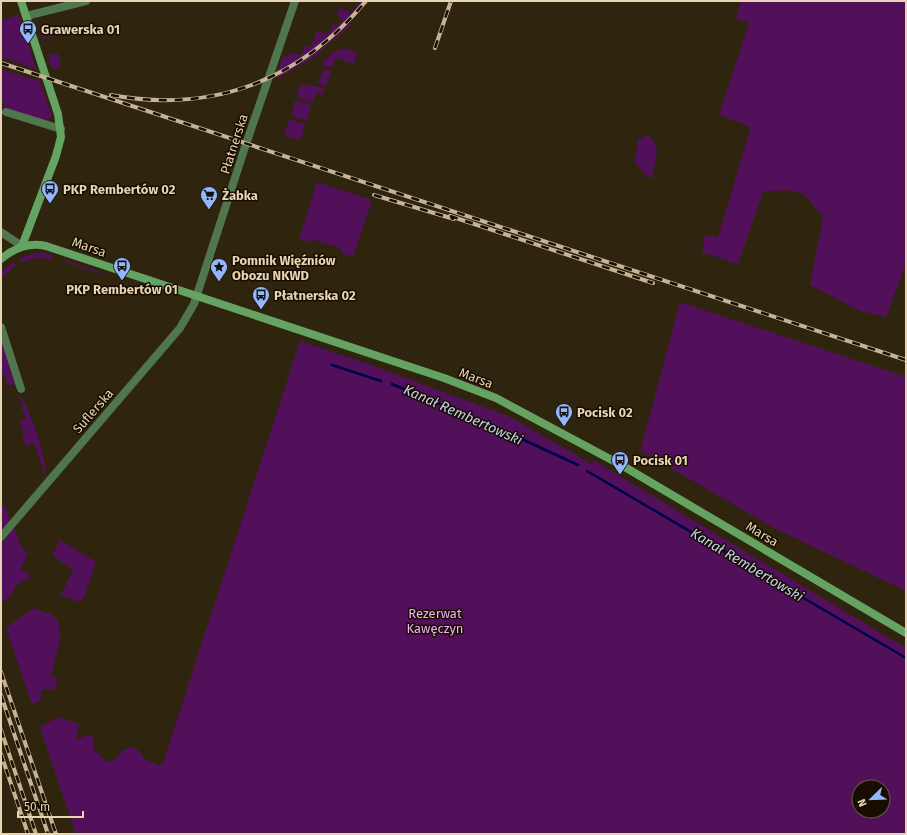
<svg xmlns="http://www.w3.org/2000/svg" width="907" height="835" viewBox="0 0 907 835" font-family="'Fira Sans',sans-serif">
<rect width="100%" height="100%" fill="#2f240d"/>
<g fill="#52105a" fill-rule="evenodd">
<path d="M360 1H364C342 32 312 55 278 72L283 56 288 57 291 53 298 55 303 52 305 45 311 47 317 31 326 34 330 32 333 24 339 26 342 18 337 16 339 8 349 11 351 14Z"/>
<polygon points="741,1 906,1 906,264 886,317 860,311 810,285 823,217 804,194 786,190 763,192 738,264 702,252 705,235 718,237 751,127 719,115 749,23 736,19"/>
<polygon points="19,14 36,69 1,57 1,21"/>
<polygon points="50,23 53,36 43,39 39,26"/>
<polygon points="349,24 350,25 347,29 314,57 277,79 278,75 327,45"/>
<polygon points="345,48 357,52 354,64 336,58 332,68 321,64 333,52"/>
<polygon points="58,53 61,66 52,69 48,56"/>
<polygon points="324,68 331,71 326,86 318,84"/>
<polygon points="1,69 35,80 39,78 52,116 45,121 6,110 1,112 1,109 5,108 1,97"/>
<polygon points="307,84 325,89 323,95 316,93 312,103 297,97 299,87"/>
<polygon points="295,100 311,105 307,121 291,116"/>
<polygon points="289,119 305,124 300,140 284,135"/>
<polygon points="647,135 653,139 657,150 652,179 643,173 635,161 638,140"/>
<polygon points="317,182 372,200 353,257 341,253 342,249 311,239 310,242 299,239"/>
<path d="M40 252 53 255 51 260C42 255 31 259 22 262L19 258Z"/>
<polygon points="64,259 98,271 107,276 64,261"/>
<polygon points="14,262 16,265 1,278 1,271"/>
<polygon points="680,302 906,377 906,591 776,529 643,452 641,448"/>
<polygon points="1,335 16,384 8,386 4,374 1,375"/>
<path d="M300 341 366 363 508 416 592 464 593 460 906 648V834H76L40 727 58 717 79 724 76 738 78 739 90 734 93 737V749L107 762 113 761 123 750 133 747 139 751 144 759 162 766ZM859 787H883V811H859Z"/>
<path d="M18 394C29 403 48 462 46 478L34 443 26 446 22 435 24 434 19 420 26 418 24 412 21 411 23 408Z"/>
<polygon points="5,505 10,520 1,531 1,506"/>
<polygon points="14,528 22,549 28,552 21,569 32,576 16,585 11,595 1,603 1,543"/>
<polygon points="60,540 96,562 84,598 79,602 61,595 73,570 52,555"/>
<polygon points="33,608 50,614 58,620 60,639 51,676 58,679 55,690 42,690 40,701 32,704 6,628"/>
</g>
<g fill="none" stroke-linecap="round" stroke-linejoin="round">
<g stroke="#00004d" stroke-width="2.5">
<polyline points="332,365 381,381"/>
<polyline points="392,384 513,435 578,465"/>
<polyline points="587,471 906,658"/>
</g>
<g stroke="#4f764d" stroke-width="8">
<polyline points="26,16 86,1"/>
<polyline points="6,112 61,129"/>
<polyline points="1,232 22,246"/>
<polyline points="1,327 21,389"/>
<polyline points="1,537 180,328 194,304 246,144 295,1"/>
</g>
<g stroke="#65a362" stroke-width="8">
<polyline points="21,1 58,114 61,137 56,156 22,246"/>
<path d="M1 259C14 248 30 242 46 246L444 378 496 398 623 466 906 633"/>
</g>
<defs>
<g id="rail">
<polyline points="435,48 451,1"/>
<polyline points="1,63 906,360"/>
<path d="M111 95C214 114 300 80 366 1"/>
<polyline points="374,195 454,219"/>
<polyline points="450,216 653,283"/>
<polyline points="1,672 56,834"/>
<polyline points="1,695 48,834"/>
<polyline points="1,730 36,834"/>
<polyline points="1,754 28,834"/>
</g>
</defs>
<use href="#rail" stroke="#c5b494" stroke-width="4"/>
<use href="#rail" stroke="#170d00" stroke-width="2.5" stroke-dasharray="8" stroke-linecap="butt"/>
</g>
<defs>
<symbol id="bus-pin" viewBox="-11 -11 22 30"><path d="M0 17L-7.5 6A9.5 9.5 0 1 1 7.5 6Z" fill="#93b7fd" stroke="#170d00"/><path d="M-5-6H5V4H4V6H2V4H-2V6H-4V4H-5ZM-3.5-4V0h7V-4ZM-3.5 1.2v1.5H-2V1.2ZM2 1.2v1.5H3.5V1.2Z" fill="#111"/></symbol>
<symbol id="supermarket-pin" viewBox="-11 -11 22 30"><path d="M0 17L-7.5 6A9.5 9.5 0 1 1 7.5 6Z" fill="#93b7fd" stroke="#170d00"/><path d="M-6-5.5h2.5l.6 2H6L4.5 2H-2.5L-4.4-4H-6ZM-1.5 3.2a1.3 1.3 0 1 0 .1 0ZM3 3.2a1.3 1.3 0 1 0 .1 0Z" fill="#111"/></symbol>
<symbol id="sight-pin" viewBox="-11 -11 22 30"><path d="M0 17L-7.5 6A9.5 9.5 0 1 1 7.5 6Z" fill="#93b7fd" stroke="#170d00"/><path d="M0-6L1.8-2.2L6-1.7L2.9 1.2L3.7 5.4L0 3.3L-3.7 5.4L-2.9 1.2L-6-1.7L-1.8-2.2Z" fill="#111"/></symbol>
</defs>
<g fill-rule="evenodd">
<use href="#bus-pin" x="18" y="19" width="20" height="27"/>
<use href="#bus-pin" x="40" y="179" width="20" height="27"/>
<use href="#supermarket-pin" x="199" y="185" width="20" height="27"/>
<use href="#bus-pin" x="112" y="256" width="20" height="27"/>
<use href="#sight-pin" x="209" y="257" width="20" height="27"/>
<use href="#bus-pin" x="251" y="285" width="20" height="27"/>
<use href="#bus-pin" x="554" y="402" width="20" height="27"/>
<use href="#bus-pin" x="610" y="450" width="20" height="27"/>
</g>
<g text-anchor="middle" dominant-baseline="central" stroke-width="3" stroke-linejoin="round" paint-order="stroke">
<g font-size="13" font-weight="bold" fill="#e6d4b2" stroke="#170d00" text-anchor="start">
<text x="41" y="29">Grawerska 01</text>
<text x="63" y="189">PKP Rembertów 02</text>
<text x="222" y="195">Żabka</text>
<text x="232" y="260">Pomnik Więźniów<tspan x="232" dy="15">Obozu NKWD</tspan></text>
<text x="122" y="289" text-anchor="middle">PKP Rembertów 01</text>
<text x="274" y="295">Płatnerska 02</text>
<text x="577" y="412">Pocisk 02</text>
<text x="633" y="460">Pocisk 01</text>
</g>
<g font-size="13" fill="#e6d4b2" stroke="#170d00">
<text transform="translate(234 144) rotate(-72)">Płatnerska</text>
<text transform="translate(89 247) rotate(19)">Marsa</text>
<text transform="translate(476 378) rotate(21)">Marsa</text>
<text transform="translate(93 411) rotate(-49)">Suflerska</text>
<text transform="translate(762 534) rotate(31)">Marsa</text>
</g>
<g font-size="13" fill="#f0b0f7" stroke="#170d00">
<text x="435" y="613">Rezerwat<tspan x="435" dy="15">Kawęczyn</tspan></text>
</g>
<g font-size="14" font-style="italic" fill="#c1d0ea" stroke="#170d00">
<text transform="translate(463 415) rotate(24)">Kanał Rembertowski</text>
<text transform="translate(747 565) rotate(31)">Kanał Rembertowski</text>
</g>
</g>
<rect width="907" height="835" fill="none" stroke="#e6d4b2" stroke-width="4"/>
<g transform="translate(871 799) rotate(247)"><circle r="19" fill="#170d00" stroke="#6a5d47"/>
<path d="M0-3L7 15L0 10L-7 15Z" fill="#93b7fd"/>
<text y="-6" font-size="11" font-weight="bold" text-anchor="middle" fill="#e6d4b2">N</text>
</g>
<path d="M18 811v6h65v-6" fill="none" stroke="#e6d4b2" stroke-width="2"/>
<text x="24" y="811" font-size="12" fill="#e6d4b2" stroke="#170d00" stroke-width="3" paint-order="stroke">50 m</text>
</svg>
